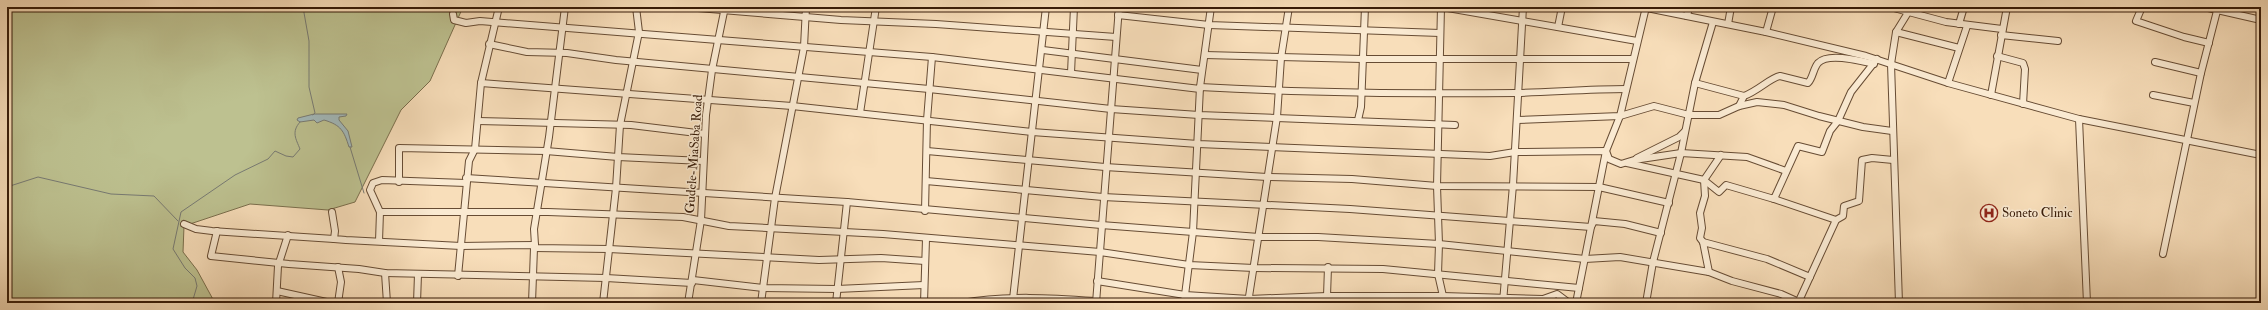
<svg xmlns="http://www.w3.org/2000/svg" width="2268" height="310" viewBox="0 0 2268 310" font-family="'IM FELL Double Pica',serif">
<rect width="100%" height="100%" fill="#f8deba"/>
<filter id="stains"><feTurbulence type="fractalNoise" baseFrequency=".005" numOctaves="4"/><feColorMatrix values="0 0 0 0 .2 0 0 0 0 .09 0 0 0 0 .02 0 0 0 .5 -.17"/></filter>
<radialGradient id="worn" r=".72"><stop offset=".6" stop-color="#630" stop-opacity="0"/><stop offset="1" stop-color="#630" stop-opacity=".3"/></radialGradient>
<polygon fill="#bdc190" stroke="#7a6e4c" points="7,7 463,7 430,81 401,110 355,202 328,210 250,204 184,226 183,252 197,270 215,303 7,303"/>
<path fill="#a2b9bb" stroke="#777a73" d="M314 114H347L346 116 339 117V120L348 131 352 147H349C344 131 341 125 324 120L317 123 314 120 300 122 297 120 298 118Z"/>
<g fill="none" stroke-linecap="round" stroke-linejoin="round">
<g stroke="#777a73" stroke-width="1">
<polyline points="303,7 309,41 309,87 315,113 313,115"/>
<polyline points="350,147 364,193"/>
<polyline points="7,187 38,177 111,194 154,196 178,221"/>
<path d="M192 303 197 286 195 278 185 268 173 249 181 212 235 175 268 159 275 151 286 156 293 157 300 149C296 139 291 132 300 122"/>
</g>
<defs>
<g id="minor">
<polyline points="686,7 841,20 936,24 1116,37"/>
<polyline points="1441,7 1437,186 1439,244 1438,274 1443,296 1443,303"/>
<polyline points="1442,7 1637,41"/>
<polyline points="1642,7 1766,32 1866,56 1948,83 2079,119 2261,155"/>
<polyline points="1890,7 1946,22 2002,29"/>
<polyline points="2142,7 2136,21 2184,37 2209,43"/>
<polyline points="2204,7 2261,20"/>
<polyline points="453,14 454,20 466,23 480,21 932,57 1200,89"/>
<polyline points="1118,15 1209,25 1440,33"/>
<polyline points="1687,16 1689,7"/>
<polyline points="1728,24 1731,7"/>
<polyline points="1959,24 1964,7"/>
<polyline points="1558,27 1562,7"/>
<polyline points="1766,32 1773,7"/>
<polyline points="1896,32 1959,48"/>
<polyline points="2001,35 2058,41"/>
<polyline points="489,44 527,52 567,53 616,60 929,89 1111,109 1199,115 1455,125"/>
<polyline points="1043,50 1202,70"/>
<polyline points="1205,55 1362,59 1633,59"/>
<polyline points="1997,56 2023,63 2025,69 2023,104"/>
<polyline points="2155,62 2201,73"/>
<polyline points="1071,73 1074,7"/>
<polyline points="481,83 792,106 1032,132 1198,144 1490,156 1515,152 1606,151 1609,159 1621,164 1634,160 1681,153 1747,157 1786,171"/>
<polyline points="1695,83 1744,96"/>
<polyline points="1948,83 1967,26"/>
<path d="M1200 87C1305 93 1412 94 1517 93 1554 92 1590 89 1626 89"/>
<polyline points="1991,95 2007,7"/>
<polyline points="2153,95 2194,103"/>
<path d="M1739 106 1744 96C1758 91 1770 78 1780 76L1808 83C1813 78 1813 69 1818 63 1828 52 1861 61 1874 64"/>
<polyline points="860,113 876,7"/>
<polyline points="2079,119 2087,303"/>
<polyline points="1358,120 1361,107 1365,7"/>
<polyline points="1517,120 1620,116 1654,106 1689,115 1719,115 1739,106 1757,102 1784,105 1819,116 1863,127 1892,131"/>
<polyline points="478,121 631,125 705,134"/>
<polyline points="927,151 1105,167 1267,177 1352,179 1437,186 1599,187 1669,203"/>
<polyline points="1637,158 1679,137 1684,132"/>
<polyline points="1627,163 1704,180 1719,192 1726,185 1774,199 1798,146 1822,152 1830,131 1838,121 1851,92 1877,59"/>
<polyline points="466,178 847,202 1101,225 1259,237 1318,237 1439,244 1585,259 1620,257 1709,272 1732,281 1781,294 1801,303"/>
<polyline points="926,181 1103,197 1350,209 1591,227 1594,221 1625,224 1661,233"/>
<polyline points="399,182 399,148 546,151 618,157 703,161"/>
<polyline points="466,183 382,180 373,183 370,190 380,212 548,212 683,217 729,226 883,234 1100,252 1189,265 1254,268 1383,269 1579,288"/>
<polyline points="1774,199 1836,220"/>
<polyline points="925,211 927,120 932,57"/>
<polyline points="332,212 335,231 334,239 346,240 461,246 535,245 534,248 609,249 819,260 881,258 925,261"/>
<polyline points="184,224 196,229 212,231 334,239"/>
<polyline points="217,231 211,256 289,264 359,269 385,273 606,278 692,283"/>
<polyline points="379,241 380,212"/>
<polyline points="1703,242 1767,259 1810,277"/>
<polyline points="535,245 534,229 549,137 565,7"/>
<polyline points="2163,254 2201,73 2218,7"/>
<polyline points="338,267 341,282 338,303"/>
<polyline points="1709,272 1703,242 1700,238 1702,228 1700,213 1705,196 1704,180 1721,155"/>
<polyline points="385,273 387,303"/>
<polyline points="458,276 469,161 475,149 481,83 499,7"/>
<polyline points="693,280 763,288 837,289 924,285"/>
<polyline points="1097,281 1185,295 1249,299 1327,296 1443,296 1543,299 1557,294 1569,303"/>
<polyline points="277,291 331,303"/>
<polyline points="1327,296 1328,267"/>
<polyline points="1503,302 1513,185 1523,7"/>
<polyline points="276,303 278,266 288,235"/>
<polyline points="417,303 418,274"/>
<polyline points="532,303 534,248"/>
<polyline points="603,303 616,188 620,125 639,32 636,7"/>
<polyline points="688,303 701,220 706,115 712,70 725,7"/>
<polyline points="761,303 775,198 804,47 806,7"/>
<polyline points="836,303 847,202"/>
<polyline points="924,303 926,239"/>
<path d="M962 303C1006 295 1052 298 1096 301"/>
<polyline points="1011,303 1013,299 1046,7"/>
<polyline points="1096,303 1119,7"/>
<polyline points="1184,303 1193,232 1200,87 1211,7"/>
<polyline points="1248,303 1277,117 1281,58 1289,7"/>
<polyline points="1576,303 1606,151 1620,116 1646,7"/>
<polyline points="1646,303 1653,262 1681,153 1695,83 1713,22"/>
<polyline points="1798,303 1836,220 1843,216 1844,206 1859,201 1862,160 1872,158 1893,160"/>
<polyline points="1899,303 1891,64 1896,32 1909,11"/>
</g>
</defs>
<use href="#minor" stroke="#674c34" stroke-width="8"/>
<use href="#minor" stroke="#faead2" stroke-width="6"/>
</g>
<defs>
<symbol id="hospital-ring" viewBox="-11 -11 22 22"><circle r="9.5" fill="#faead2" stroke="#8f2418" stroke-width="1.5"/><path d="M-5-5h3v3.5h4V-5h3V5h-3V1.5h-4V5h-3Z" fill="#8f2418"/></symbol>
</defs>
<g fill-rule="evenodd">
<use href="#hospital-ring" x="1979" y="203" width="20" height="20"/>
</g>
<g text-anchor="middle" dominant-baseline="central" stroke-width="3" stroke-linejoin="round" paint-order="stroke">
<g font-size="13" fill="#371b08" stroke="#faead2">
<text transform="translate(694 154) rotate(-86)">Gudele-MiaSaba Road</text>
</g>
<g font-size="13" fill="#371b08" stroke="#faead2" text-anchor="start">
<text x="2002" y="213">Soneto Clinic</text>
</g>
</g>
<rect width="2268" height="310" fill="none" stroke="#f8deba" stroke-width="24"/>
<rect x="8" y="8" width="2252" height="294" fill="none" stroke="#371b08" stroke-width="2"/>
<rect x="12" y="12" width="2244" height="286" fill="none" stroke="#371b08"/>
<rect width="100%" height="100%" filter="url(#stains)"/>
<rect width="100%" height="100%" fill="url(#worn)"/>
</svg>
